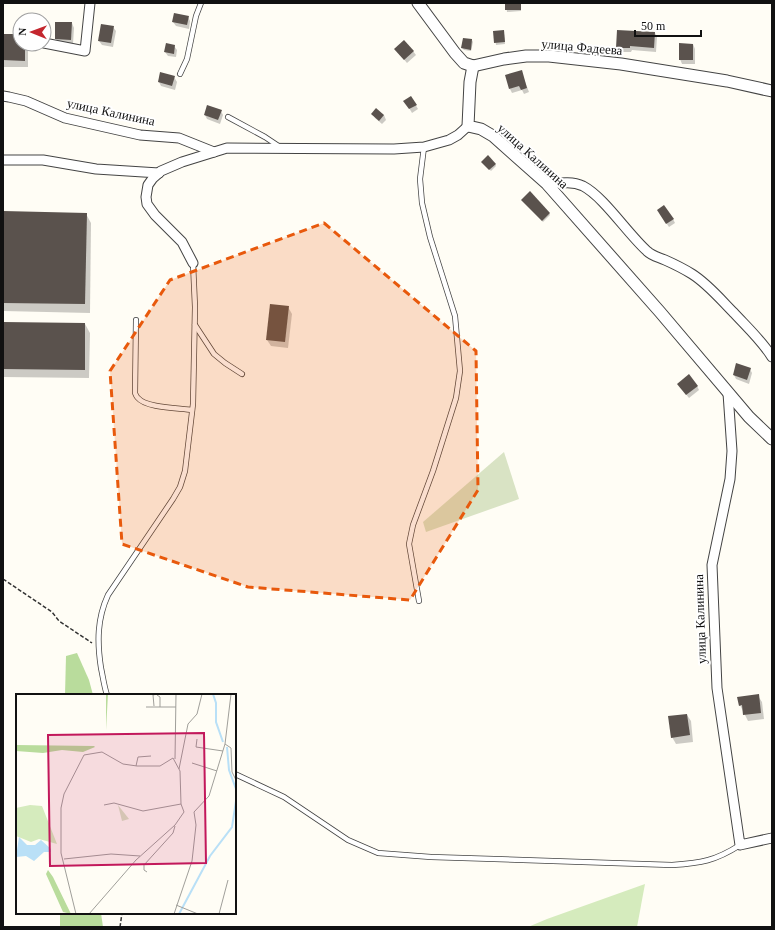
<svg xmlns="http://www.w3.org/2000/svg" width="775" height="930" viewBox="0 0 775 930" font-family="Georgia,serif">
<rect width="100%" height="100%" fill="#fffdf5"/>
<polygon fill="#d5ebbd" points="645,884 637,927 528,927 547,919"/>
<g fill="#b9dc9c">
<polygon points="77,653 89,680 93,695 65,695 66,656"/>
<polygon points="60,913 101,913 103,927 60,927"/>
</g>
<polygon fill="#d9e3c4" points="504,452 519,499 426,532 423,522"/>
<g fill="#0003">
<polygon points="506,3 521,3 521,11 507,12"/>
<polygon points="188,17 190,21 189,29 176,26 173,22"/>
<polygon points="72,23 74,28 73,44 58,43 56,39"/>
<polygon points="101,25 113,27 116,31 113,47 102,45 99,41"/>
<polygon points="494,32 504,33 505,44 496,45"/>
<polygon points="655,33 657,37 656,52 632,50 631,52 620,52 617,47"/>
<polygon points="3,35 20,35 20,44 28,44 28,67 3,67"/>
<polygon points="472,40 473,42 471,51 464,50 462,48"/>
<polygon points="693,44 695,49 695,64 682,64 680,59"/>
<polygon points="174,46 177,50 176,57 168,56 165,52"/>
<polygon points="395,49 413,51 416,55 407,63"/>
<polygon points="521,71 529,92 524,94 522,90 512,93 510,89"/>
<polygon points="174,77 177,82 175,90 161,86 159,82"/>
<polygon points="411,97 418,109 412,113 405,101"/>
<polygon points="221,111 223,115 220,124 207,119 205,115"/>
<polygon points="373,114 384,115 386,120 382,124 375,118"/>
<polygon points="484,164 495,164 496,166 491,171"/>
<polygon points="524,202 549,213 550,215 543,222"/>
<polygon points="3,212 86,214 91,223 90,313 3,311"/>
<polygon points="660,214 673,219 675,223 669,227"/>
<polygon points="288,307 292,314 288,348 271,346 267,340"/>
<polygon points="3,323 85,324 90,333 89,378 3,377"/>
<polygon points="750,369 752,373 749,384 736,379 734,375"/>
<polygon points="697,386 699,390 689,398 681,388"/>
<polygon points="758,696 762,702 764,719 748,721 740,705"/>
<polygon points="687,715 691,721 693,742 676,744 672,737"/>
</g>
<g fill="#5a524d">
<rect x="505" y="3" width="16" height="7"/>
<polygon points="174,13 189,16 187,25 172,22"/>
<polygon points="55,22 72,22 71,40 55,39"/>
<polygon points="101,24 114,26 111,43 98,41"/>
<polygon points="504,30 505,42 494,43 493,31"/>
<polygon points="617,30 655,32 654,48 630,46 630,48 616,48"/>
<polygon points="3,34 20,34 20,44 25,44 25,61 3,60"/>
<polygon points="463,38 472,39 471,50 461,48"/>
<polygon points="404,40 414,51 404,60 394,49"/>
<polygon points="166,43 175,45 174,54 164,52"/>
<polygon points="679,43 693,44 693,60 679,60"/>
<polygon points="522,70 527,88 521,90 519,86 509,89 505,75"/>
<polygon points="160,72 175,76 172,86 158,82"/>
<polygon points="411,96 417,105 409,109 403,101"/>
<polygon points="207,105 222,110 218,120 204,115"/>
<polygon points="376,108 384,115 379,121 371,114"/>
<polygon points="488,155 496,164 489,170 481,162"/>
<polygon points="530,191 550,213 542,221 521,200"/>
<polygon points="664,205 674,219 666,224 657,210"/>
<polygon points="3,211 87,213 85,304 3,303"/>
<polygon points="270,304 289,306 285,342 266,340"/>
<polygon points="3,322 85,323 85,370 3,369"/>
<polygon points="736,363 751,368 747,380 733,375"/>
<polygon points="689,374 698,386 686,395 677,384"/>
<polygon points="759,694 761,713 743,715 742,705 739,706 737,697"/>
<polygon points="687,714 690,735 671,738 668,716"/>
</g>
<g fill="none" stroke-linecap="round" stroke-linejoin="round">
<defs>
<g id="service">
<polyline points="180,74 187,59 196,16 201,3"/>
<polyline points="228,117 265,137 280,147"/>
<path d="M136 320 135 393C135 393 137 398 138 398 146 408 180 408 192 410"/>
<polyline points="195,325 214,354 225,363 242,374"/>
<polyline points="419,601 409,544 413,525 433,471 456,398 460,371 455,316 430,237 422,203 420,179 424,147"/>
<path d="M107 695C104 686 103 677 101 668 97 642 97 619 108 595L173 499 180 487 185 471 193 404 195 307 193 263"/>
<path d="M235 774 284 797 348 840 378 853 431 857 672 865C701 863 715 861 740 845"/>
</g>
<g id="minor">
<polyline points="44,43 85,51 90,3"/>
<polyline points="3,96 9,97 26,101 65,118 140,135 179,138 214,152"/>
<polyline points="3,160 43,160 96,169 159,173"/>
<path d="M547 184C559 183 572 181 583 186 604 197 627 233 647 251 652 256 658 257 665 260 674 264 684 269 692 274 708 284 721 300 734 313 747 327 762 341 772 357"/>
<polyline points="193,263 182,242 155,215 147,204 146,197 148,185 153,178 161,171 182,162 227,148 394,149 424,147 449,140 458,135 468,126"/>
<polyline points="728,393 732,451 730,479 712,565 717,688 740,845 772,838"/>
</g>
<g id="tertiary">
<polyline points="418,3 455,53 464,63 473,66 504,59 526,56 549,56 621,64 727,81 772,91"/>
<polyline points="473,66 470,82 468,126 481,129 493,136 547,184 660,312 749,417 772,439"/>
</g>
</defs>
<use href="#service" stroke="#444" stroke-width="6"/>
<use href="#minor" stroke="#444" stroke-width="11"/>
<use href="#tertiary" stroke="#444" stroke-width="13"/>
<g stroke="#333" stroke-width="1.5" stroke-dasharray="4 2" stroke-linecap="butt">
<polyline points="3,579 52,612 59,621 92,643"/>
<polyline points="120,927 122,913"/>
</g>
<use href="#service" stroke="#fff" stroke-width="4.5"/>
<use href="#minor" stroke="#fff" stroke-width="9"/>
<use href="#tertiary" stroke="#fff" stroke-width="11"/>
</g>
<path fill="#e8590c" fill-opacity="0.2" stroke="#e8590c" stroke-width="3" stroke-dasharray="8 5" stroke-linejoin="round" d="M324 223 476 351 478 490 410 600 248 587 122 544 110 371 170 280Z"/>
<g text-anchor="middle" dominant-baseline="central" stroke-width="4" stroke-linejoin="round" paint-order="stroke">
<g font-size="13" fill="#111" stroke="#fff">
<text transform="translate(582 47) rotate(5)">улица Фадеева</text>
<text transform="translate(111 112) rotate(12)">улица Калинина</text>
<text transform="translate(533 156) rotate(42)">улица Калинина</text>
<text transform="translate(700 619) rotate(-92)">улица Калинина</text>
</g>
</g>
<g transform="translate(16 694)">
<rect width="220" height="220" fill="#fffdf5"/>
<path d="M14 111 26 112 41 150 23 145 15 148 0 142V114Z" fill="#d5ebbd"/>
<path d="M90 0H92L90 36ZM0 51 78 52 79 53 67 58 46 56 27 59 0 57ZM32 176 37 183 55 220 47 218 30 180Z" fill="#b9dc9c"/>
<path d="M102 111 113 125 106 127Z" fill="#d9e3c4"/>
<path d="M3 143 11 151H19L25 146 35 155V158H28L18 167 10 162 0 163Z" fill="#b9e0f7"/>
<path fill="none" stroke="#b9e0f7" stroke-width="2" d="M197 0 200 9V28L207 48M211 53 213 76 220 95M163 220 194 162 216 133 220 107"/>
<path fill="none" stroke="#a09f9a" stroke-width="1" d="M141 1 144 3V13M138 12 137 1 141 0M130 13H160M181 45 180 53 207 57M209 50 215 54 216 78 220 86M159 65 160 0M176 69 201 77M120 72 122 63 135 62M163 75 172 30 181 20 186 0M88 111 98 109 127 117 165 110M48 165 95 160 124 162M131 178 128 176V171L157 139 159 132M160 211 182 220M60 220 45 159V114L48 100 68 61 86 58 107 70 121 72H144L157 64 164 77 165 110 168 118M73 220 120 166 159 131 168 118M158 220 176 167 180 131 178 118 193 102 209 50 215 0M203 220 212 186"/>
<path fill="#c2185b" fill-opacity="0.15" stroke="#c2185b" stroke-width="2" d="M188 39 190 169 34 172 32 41Z"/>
<rect width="220" height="220" fill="none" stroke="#111" stroke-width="2"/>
</g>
<rect width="775" height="930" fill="none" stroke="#111111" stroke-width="8"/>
<g transform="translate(32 32) rotate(271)"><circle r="19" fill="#ffffff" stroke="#a0a0a0"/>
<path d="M0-3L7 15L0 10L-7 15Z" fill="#c4262e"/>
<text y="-6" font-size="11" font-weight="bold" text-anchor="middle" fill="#111111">N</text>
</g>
<path d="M635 30v6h66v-6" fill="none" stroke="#111111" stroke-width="2"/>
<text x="641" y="30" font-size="12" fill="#111111" stroke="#ffffff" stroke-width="3" paint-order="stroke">50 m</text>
</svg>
